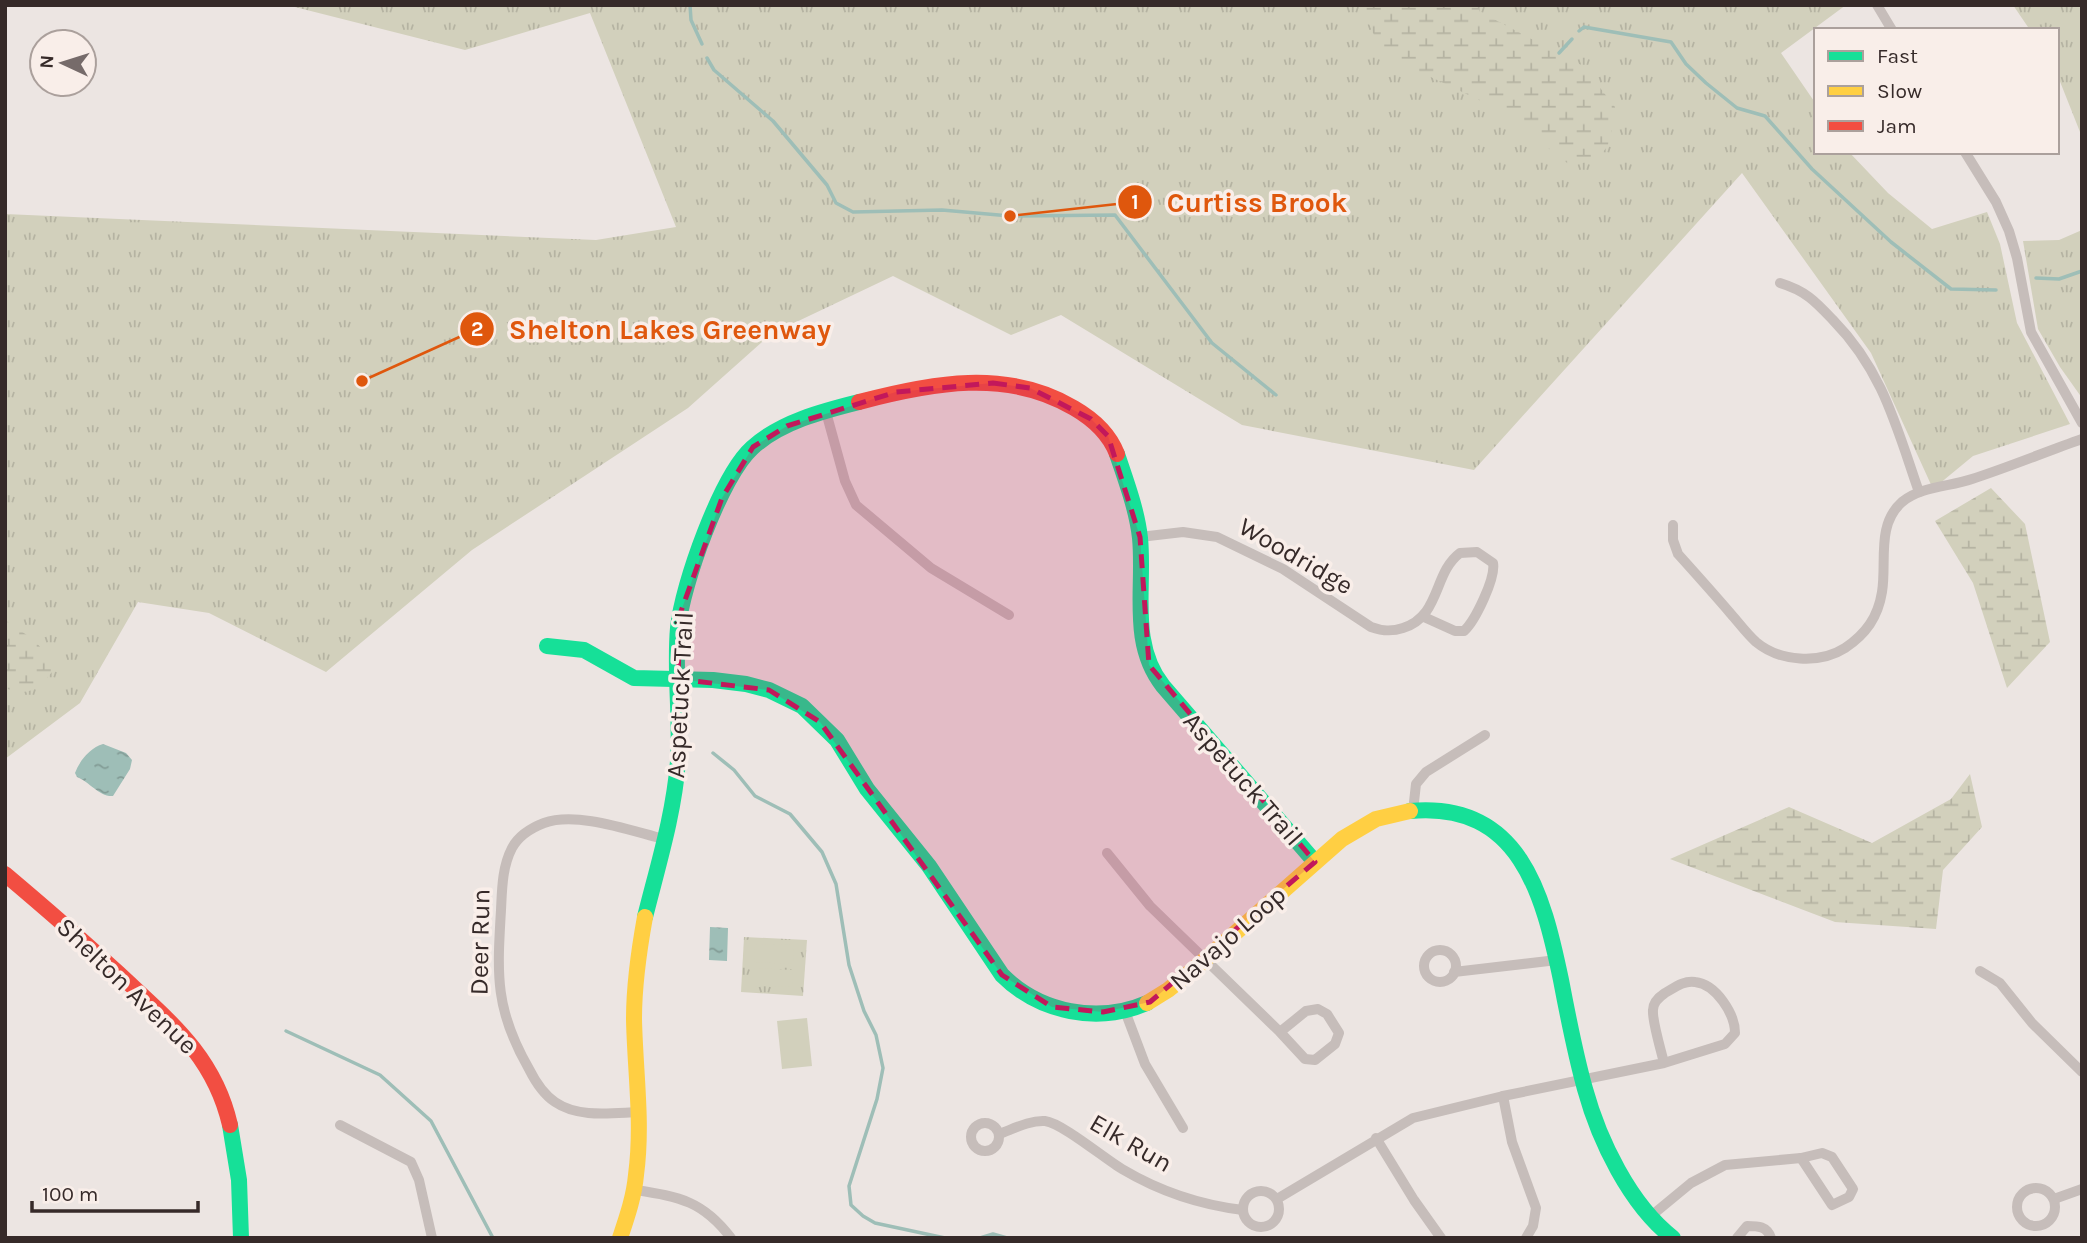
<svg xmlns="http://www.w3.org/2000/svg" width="2087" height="1243" viewBox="0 0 2087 1243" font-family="Karla,sans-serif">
<defs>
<pattern id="grass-tufts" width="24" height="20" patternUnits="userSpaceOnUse" patternTransform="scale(1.75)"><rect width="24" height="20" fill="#d2d0bc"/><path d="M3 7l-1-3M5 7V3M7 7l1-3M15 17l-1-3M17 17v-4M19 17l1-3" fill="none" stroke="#b5b3a2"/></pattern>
<pattern id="wetland-marsh" width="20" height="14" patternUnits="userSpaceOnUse" patternTransform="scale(1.75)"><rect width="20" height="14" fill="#d2d0bc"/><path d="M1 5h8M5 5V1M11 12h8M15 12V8" fill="none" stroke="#b5b3a2"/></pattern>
<pattern id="water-ripples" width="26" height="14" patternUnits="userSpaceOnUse" patternTransform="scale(1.75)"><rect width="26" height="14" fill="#9ebeb7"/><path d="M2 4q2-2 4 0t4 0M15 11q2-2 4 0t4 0" fill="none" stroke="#829b95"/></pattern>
</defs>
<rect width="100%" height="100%" fill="#ece5e2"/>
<g fill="url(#grass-tufts)">
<polygon points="287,5 1846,5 1781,53 1816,104 1816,152 1849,152 1888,193 1932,229 1987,212 2000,244 2017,323 2070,424 1973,456 1933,489 1871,353 1742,173 1474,470 1242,425 1061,315 1011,335 893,276 771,334 688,408 472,550 326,672 209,613 138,602 80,703 5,759 5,214 596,240 676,227 590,13 465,50"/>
<polygon points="2013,5 2082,5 2082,137 2057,74 2057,30 2030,30"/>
<polygon points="2082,230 2082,398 2060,367 2038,329 2023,241 2059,240"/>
<polygon points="744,937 807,940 803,996 741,992"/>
</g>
<g fill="url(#wetland-marsh)">
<path d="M1361 5H1477L1480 12 1583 66 1615 107C1610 146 1613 155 1571 166L1500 110 1414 69 1380 49Z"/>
<polygon points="1991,488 2025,524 2050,642 2007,688 1973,583 1935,521"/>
<path d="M5 620 34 640 57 666C41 685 33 699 5 688Z"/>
<polygon points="1970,774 1982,827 1943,870 1936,929 1835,922 1670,859 1789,807 1872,843 1951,799"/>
</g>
<g fill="#d2d0bc">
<polygon points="755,944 794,945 793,964 754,962"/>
<polygon points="753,968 793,970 792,987 753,986"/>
<polygon points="807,1018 812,1066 782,1069 777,1021"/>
</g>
<g fill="url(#water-ripples)">
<path d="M103 744 126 753 132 760 130 769 113 796C99 797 90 782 77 777L75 773C80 760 90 748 103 744Z"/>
<polygon points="710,927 728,928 727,961 709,960"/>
</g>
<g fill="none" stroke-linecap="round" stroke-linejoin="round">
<g stroke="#9ebeb7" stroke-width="3.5">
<polyline points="690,5 691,20 702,44"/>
<polyline points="1579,31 1584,27 1671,42 1686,64 1706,83 1737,108 1765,116 1812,169 1891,242 1951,289 1996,290"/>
<polyline points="1559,53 1572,39"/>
<polyline points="707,58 714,70 773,121 827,185 836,203 853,212 942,210 1010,216 1115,215 1212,343 1276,395"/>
<polyline points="2036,278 2059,279 2082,271"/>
<polyline points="713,753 734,770 755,796 790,814 822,852 836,884 849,965 864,1011 876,1035 883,1068 877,1099 849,1186 851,1205 863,1216 875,1223 945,1238"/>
<polyline points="286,1031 380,1075 431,1121 493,1238"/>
<polyline points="980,1238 993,1234 1007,1238"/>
</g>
<g stroke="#c6bdba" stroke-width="10">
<polyline points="1877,5 1892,30"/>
<polyline points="1965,152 1996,202 2009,231 2017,258 2031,332 2082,423"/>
<path d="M1780 283C1806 291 1815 301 1833 320 1883 371 1896 426 1919 492"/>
<polyline points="826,412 845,481 856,505 931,568 1009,615"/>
<path d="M1673 525V540L1678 554C1696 574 1714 594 1731 614 1739 623 1747 634 1756 642 1780 662 1820 664 1845 648 1866 634 1878 617 1882 592 1887 562 1876 525 1902 502 1922 486 1949 487 1972 479 2009 467 2045 452 2082 439"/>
<path d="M1140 537 1183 532 1217 537 1283 569 1371 627C1382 631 1391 632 1403 628 1441 616 1433 573 1460 553L1477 552 1493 563C1496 578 1475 621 1464 631H1455L1424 617"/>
<polyline points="1413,811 1416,784 1426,772 1485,735"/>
<polyline points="1107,853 1150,906 1280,1032 1305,1059 1315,1060 1335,1044 1339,1033 1327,1014 1318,1009 1306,1011 1280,1032"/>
<circle cx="1440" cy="966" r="16"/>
<polyline points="1980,971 2000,983 2032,1023 2082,1072"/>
<polyline points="1454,972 1557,960"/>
<polyline points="1125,1011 1145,1064 1183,1128"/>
<polyline points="1503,1096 1512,1142 1536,1208 1533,1226 1526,1238"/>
<path d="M638 1112C611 1113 578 1118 555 1102 543 1094 535 1081 529 1069 495 1010 497 976 501 910 502 890 502 867 512 848 519 835 531 828 544 823 577 811 631 831 664 839"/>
<circle cx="985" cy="1137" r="14"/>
<polyline points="340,1125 411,1162 419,1180 432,1238"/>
<path d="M999 1134C1013 1129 1030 1120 1045 1121 1062 1123 1105 1159 1122 1169 1159 1191 1201 1205 1243 1210"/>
<polyline points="1376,1138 1414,1200 1441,1238"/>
<polygon points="1822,1153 1832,1157 1853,1189 1849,1197 1832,1205 1801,1158"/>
<circle cx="2036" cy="1207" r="19"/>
<path d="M636 1190C680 1197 703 1201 731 1238"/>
<circle cx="1261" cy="1209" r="18"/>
<path d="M1277 1199 1413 1118 1503 1096 1664 1063 1725 1044 1735 1033C1735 1014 1716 984 1695 982 1684 980 1674 988 1665 993 1659 997 1653 1002 1653 1010 1652 1021 1661 1050 1664 1063"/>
<polyline points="2054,1199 2082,1189"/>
<polyline points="1651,1216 1691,1183 1725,1165 1801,1158"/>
<path d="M1737 1238 1747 1226C1758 1226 1767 1226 1771 1238"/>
</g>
<g stroke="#16e098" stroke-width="16">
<path d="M1117 454C1126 481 1137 510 1140 538 1145 588 1129 643 1163 686L1315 862"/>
<path d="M547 646 584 650 634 678 713 680 746 684 769 690 802 706 837 740 867 789 929 866 1002 975C1040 1013 1098 1024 1147 1003"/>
<path d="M1410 811C1520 801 1543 894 1561 980 1568 1017 1575 1053 1585 1089 1599 1140 1630 1205 1673 1238"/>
<path d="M645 917C658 865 674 814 678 761 681 717 674 672 678 628 682 585 721 476 752 448 780 422 823 411 859 402"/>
<polyline points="230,1125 239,1180 241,1238"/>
</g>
<g stroke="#ffcf43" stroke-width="16">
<polyline points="1147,1003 1168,990 1199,965 1342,839 1376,819 1410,811"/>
<path d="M620 1238C627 1217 634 1197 636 1175 643 1123 635 1071 634 1019 634 984 639 950 645 917"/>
</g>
<g stroke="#f24e42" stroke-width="16">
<path d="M859 402C931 383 1007 368 1074 408 1093 419 1109 433 1117 454"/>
<path d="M5 874C43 906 81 939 118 973 168 1020 214 1055 230 1125"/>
</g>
</g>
<path fill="#c2185b" fill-opacity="0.2" stroke="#c2185b" stroke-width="5" stroke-dasharray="14 9" stroke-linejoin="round" d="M993 383 1030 388 1091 419 1108 436 1140 537 1149 665 1315 862 1150 1002 1103 1012 1052 1007 1002 975 820 722 769 690 678 679 680 614 722 498 753 447 787 426 896 392Z"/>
<g text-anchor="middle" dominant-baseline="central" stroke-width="7" stroke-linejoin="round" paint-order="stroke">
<g font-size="26" fill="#362a29" stroke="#f9eee9">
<text transform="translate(1296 556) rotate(30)">Woodridge</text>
<text transform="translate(680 695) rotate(-87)">Aspetuck Trail</text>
<text transform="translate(1243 779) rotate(49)">Aspetuck Trail</text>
<text transform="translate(1228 938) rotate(-41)">Navajo Loop</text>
<text transform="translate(480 942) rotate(-89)">Deer Run</text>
<text transform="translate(127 986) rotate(44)">Shelton Avenue</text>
<text transform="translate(1131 1143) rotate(30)">Elk Run</text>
</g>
</g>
<path fill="none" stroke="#df570d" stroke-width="2.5" d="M1010 216L1135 202M362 381L477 329"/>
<g fill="#df570d" stroke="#f9eee9" stroke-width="2.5">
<circle cx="1010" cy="216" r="7"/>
<circle cx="362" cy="381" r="7"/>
<circle cx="1135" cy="202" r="18"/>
<circle cx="477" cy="329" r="18"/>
</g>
<g font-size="21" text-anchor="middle" font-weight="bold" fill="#fff">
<text x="1135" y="209">1</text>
<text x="477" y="336">2</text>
</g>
<g font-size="28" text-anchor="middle" font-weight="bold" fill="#df570d" stroke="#f9eee9" stroke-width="7" stroke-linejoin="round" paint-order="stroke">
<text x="1257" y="212">Curtiss Brook</text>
<text x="670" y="339">Shelton Lakes Greenway</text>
</g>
<rect width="2087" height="1243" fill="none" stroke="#362a29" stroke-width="14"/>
<rect x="1814" y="28" width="245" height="126" fill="#f9eee9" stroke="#aba09c" stroke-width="2"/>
<rect x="1828" y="51" width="35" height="10" fill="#16e098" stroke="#aba09c" stroke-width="2"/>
<text x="1877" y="63" font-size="21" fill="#362a29">Fast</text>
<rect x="1828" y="86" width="35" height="10" fill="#ffcf43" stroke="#aba09c" stroke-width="2"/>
<text x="1877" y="98" font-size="21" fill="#362a29">Slow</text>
<rect x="1828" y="121" width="35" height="10" fill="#f24e42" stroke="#aba09c" stroke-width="2"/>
<text x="1877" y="133" font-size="21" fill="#362a29">Jam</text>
<g transform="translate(63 63) rotate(274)"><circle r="33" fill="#f9eee9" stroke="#aba09c" stroke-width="2"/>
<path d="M0-5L12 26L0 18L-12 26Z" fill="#766b6a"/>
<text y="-10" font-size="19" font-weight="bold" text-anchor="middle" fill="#362a29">N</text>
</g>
<path d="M32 1201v10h166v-10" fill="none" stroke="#362a29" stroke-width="3.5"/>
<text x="42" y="1201" font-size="21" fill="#362a29" stroke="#f9eee9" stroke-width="5" paint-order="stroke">100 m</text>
</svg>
